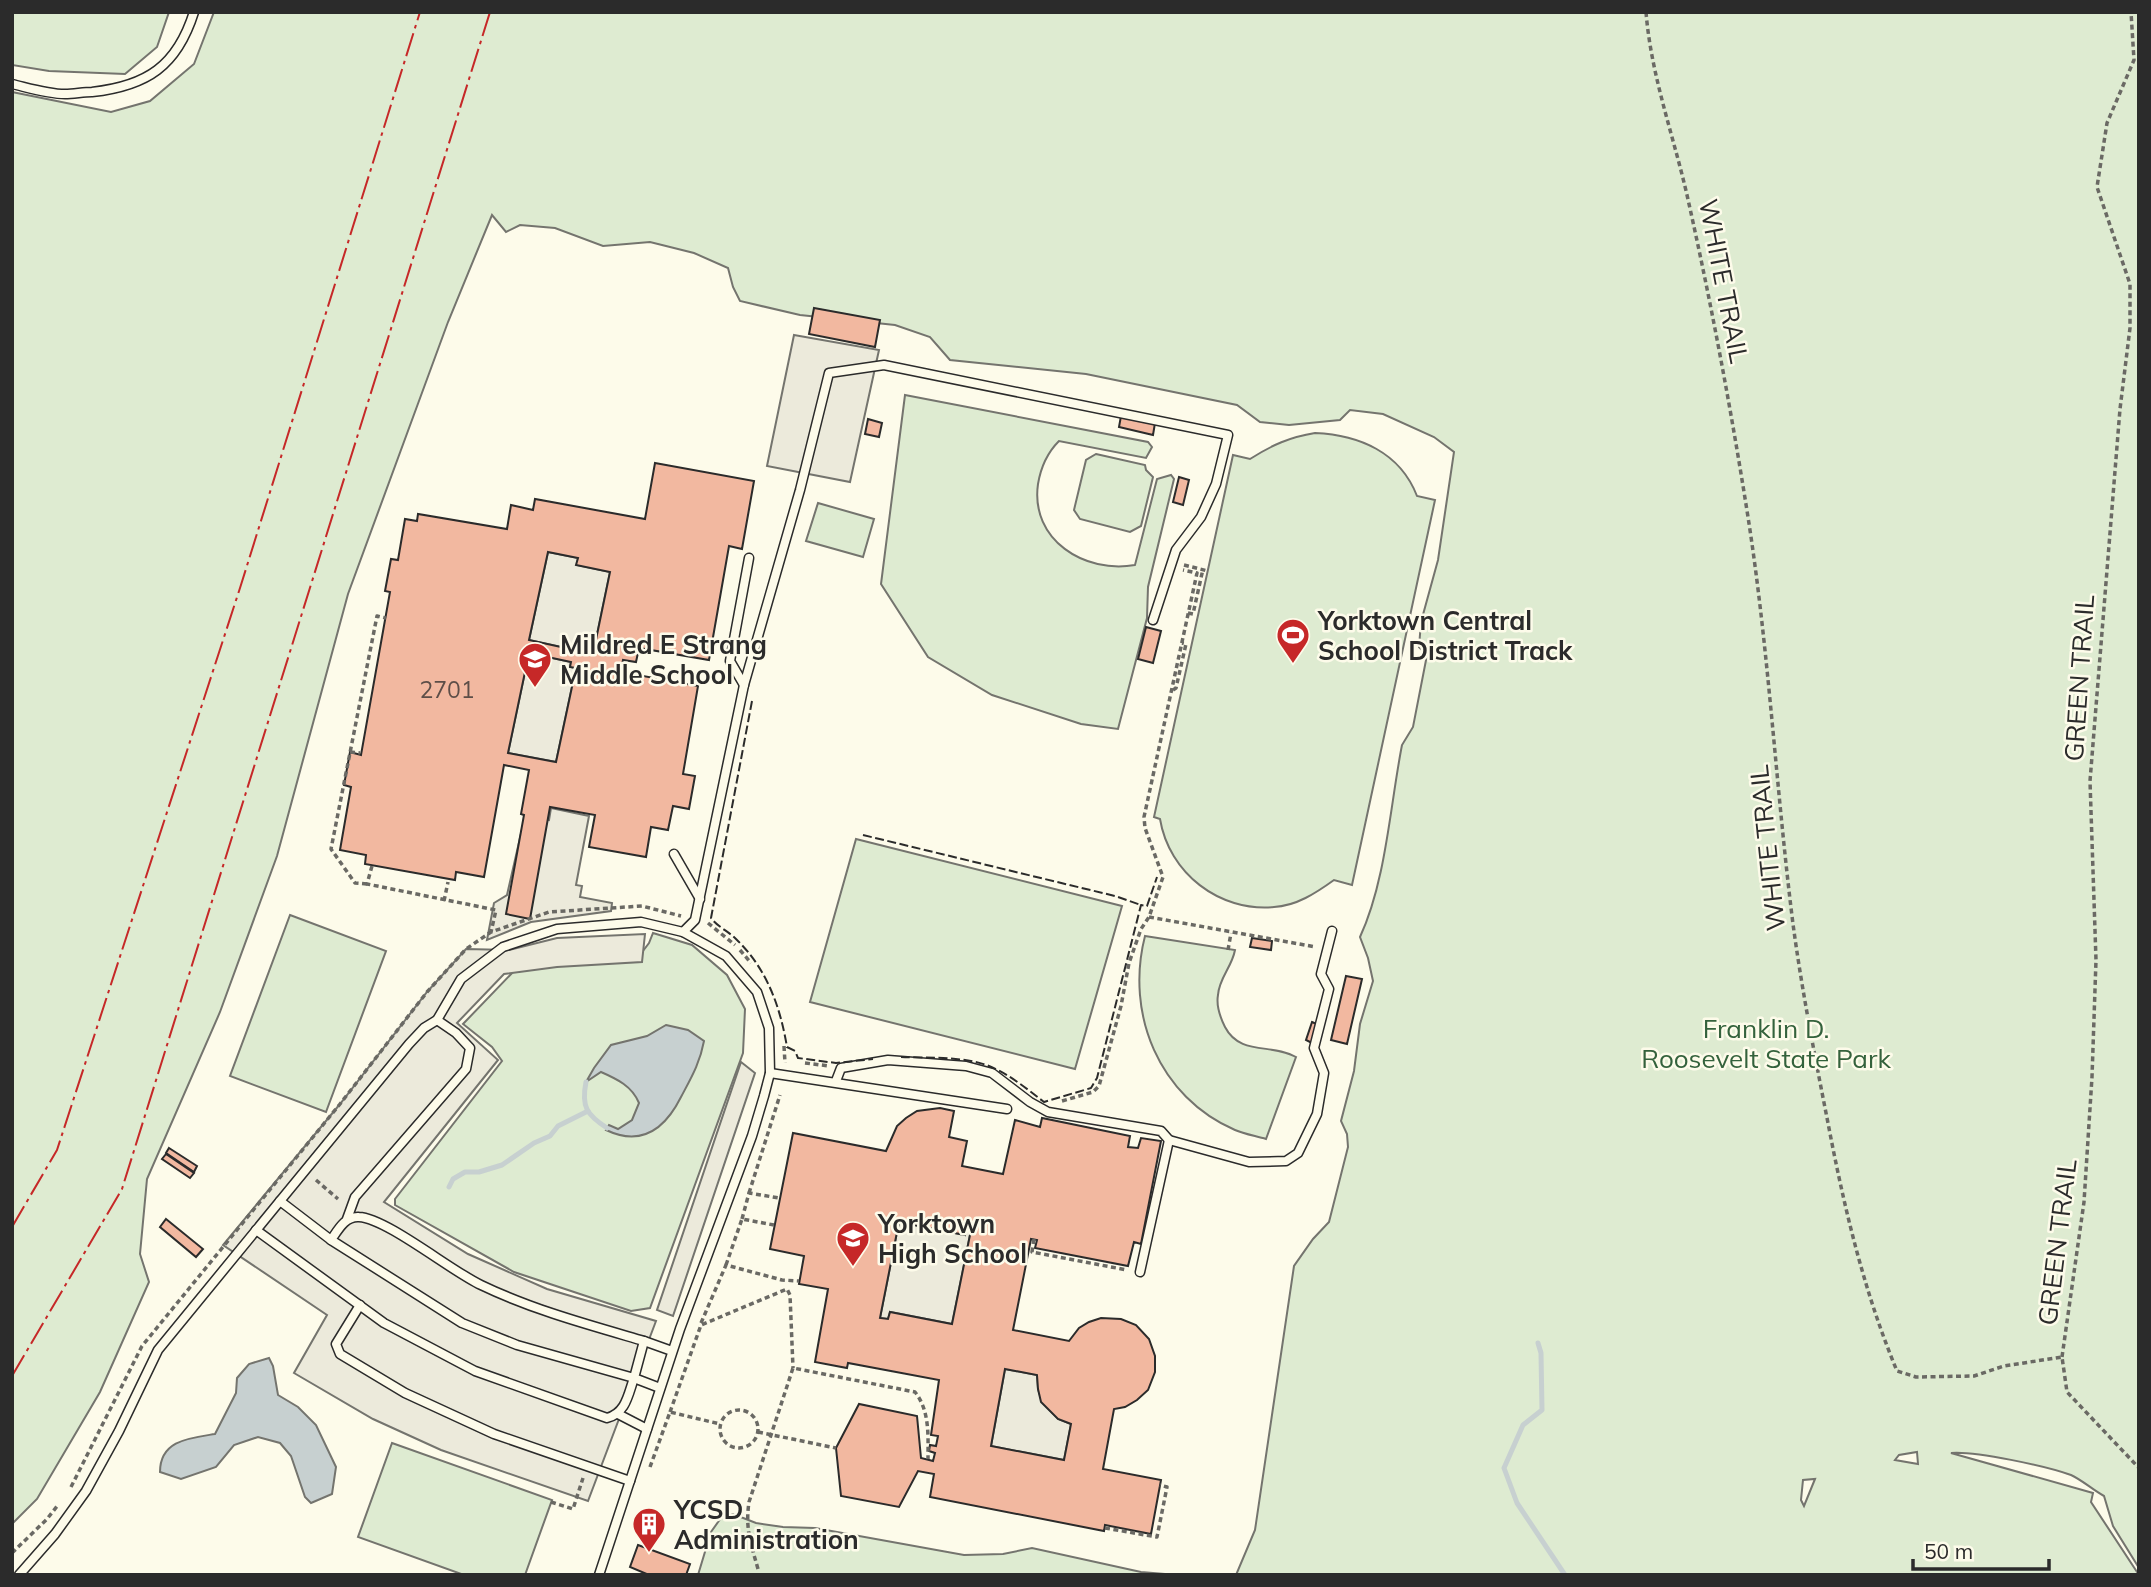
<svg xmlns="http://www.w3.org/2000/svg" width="2151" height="1587" viewBox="0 0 2151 1587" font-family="Mulish,sans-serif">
<rect width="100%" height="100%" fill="#fdfbea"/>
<g fill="#deebd1" stroke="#74746e" stroke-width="2" fill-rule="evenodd">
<polygon points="12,12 169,12 157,47 125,74 49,71 12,65"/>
<path d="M214 12H2139V1568L2113 1526 2104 1496C2093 1490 2082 1480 2071 1475 2046 1466 1976 1451 1951 1453L2093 1493 2091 1502 2139 1575H1236L1255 1530 1294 1266 1313 1239 1329 1222 1348 1147 1347 1134 1341 1121 1354 1071 1360 1024 1373 981 1368 958 1360 937C1386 881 1390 806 1402 745L1413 727 1427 655 1419 647 1421 622 1438 560 1454 452 1434 437 1383 414 1350 410 1340 420 1289 425 1260 422 1237 405 1086 374 950 360 930 337 895 325 800 315 740 301 733 287 728 268 694 253 650 242 603 246 555 228 520 225 506 232 492 215 448 322 348 594 277 856 220 1012 147 1179 140 1254 149 1282 100 1392 37 1499 12 1524V92L111 112 150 101 194 64ZM1917 1452 1918 1464 1895 1460 1899 1455ZM1815 1479 1804 1506 1801 1500 1803 1480Z"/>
<path d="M905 395 1148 442 1152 447 1146 458 1059 441C1047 453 1041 466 1038 484 1030 540 1085 574 1135 565L1157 479 1171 475 1174 479 1148 587 1147 618 1118 729 1081 724 992 695 928 657 881 584Z"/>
<path d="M1315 433C1359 435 1400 452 1417 496L1435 500 1352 885 1334 880C1316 893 1296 906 1274 907 1219 912 1169 873 1160 819L1154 817 1233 455 1250 459C1272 445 1290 437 1315 433Z"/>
<polygon points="1096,454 1145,465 1146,470 1153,477 1141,526 1130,532 1080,519 1074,510 1086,460"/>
<polygon points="818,503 874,519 863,557 806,541"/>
<polygon points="856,839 1122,906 1075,1069 810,1002"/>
<polygon points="290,915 386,951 326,1112 230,1076"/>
<polygon points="653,933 692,945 727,975 745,1009 743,1053 650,1308 631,1311 514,1272 395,1205 395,1199 502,1061 492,1047 463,1024 514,971 519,967 636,960 649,943"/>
<path d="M1145 936 1235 950C1232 967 1219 978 1218 995 1216 1006 1220 1017 1225 1027 1240 1056 1272 1043 1296 1057L1266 1139C1256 1136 1244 1134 1235 1130 1159 1097 1125 1014 1145 936Z"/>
<polygon points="392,1443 552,1500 525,1575 464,1575 358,1537"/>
<polygon points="733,1514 756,1523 783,1527 815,1528 964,1555 1003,1554 1032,1548 1141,1572 1177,1575 698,1575 711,1532 723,1515"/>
</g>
<g fill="#eceadb" stroke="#74746e" stroke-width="2">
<polygon points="794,335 879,350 850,482 767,466"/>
<polygon points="548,552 578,558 577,565 610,572 593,654 529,640"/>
<polygon points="529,653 571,662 570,667 576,668 556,762 508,753"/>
<polygon points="551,808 589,816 576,885 582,886 580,897 612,903 611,911 531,922 487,940 494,903 507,895 525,816 549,820"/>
<polygon points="645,934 642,962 557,967 504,974 457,1023 498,1060 384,1202 468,1254 547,1289 656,1321 588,1501 441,1450 373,1419 294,1373 327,1315 223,1245 340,1104 427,992 466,949 509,950 557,938"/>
<polygon points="741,1062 755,1073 673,1316 657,1310"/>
<polygon points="899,1222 965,1235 966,1229 971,1230 952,1324 890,1312 888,1319 880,1318"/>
<polygon points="1005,1369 1037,1375 1038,1389 1042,1402 1058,1419 1071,1424 1064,1460 991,1446"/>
</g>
<g fill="#c7d0d0" stroke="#74746e" stroke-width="2">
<path d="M666 1025 688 1030 704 1041C700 1063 691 1078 681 1097 665 1129 642 1147 606 1130L609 1125 618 1129 632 1120 639 1103C632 1086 617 1079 601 1072L586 1082 594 1068 611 1045 647 1036Z"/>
<path d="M269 1358 273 1366 278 1395 298 1407 316 1425 336 1467 332 1494 311 1503 305 1497 291 1456 280 1443 258 1437 234 1445 216 1467 181 1479 160 1472C160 1440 190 1438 215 1434L236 1393 237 1378 249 1364Z"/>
</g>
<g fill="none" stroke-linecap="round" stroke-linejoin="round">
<g stroke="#c7d0d0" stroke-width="5">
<path d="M586 1082C581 1107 587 1115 607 1128"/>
<polyline points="449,1187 453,1179 465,1172 479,1172 502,1165 534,1143 550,1136 558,1126 588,1111"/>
<polyline points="1538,1343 1541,1353 1542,1410 1523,1425 1504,1468 1517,1503 1565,1575"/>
</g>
</g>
<g fill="#f2b8a0" stroke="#2b2b2b" stroke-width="2" fill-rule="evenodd">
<polygon points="814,308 880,320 875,347 809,334"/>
<polygon points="1121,416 1155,423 1153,435 1119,427"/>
<polygon points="868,419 882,423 879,437 865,434"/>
<path d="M655 463 754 481 742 549 729 546 709 660 639 648 636 662 623 660 621 672 698 686 683 774 695 776 689 809 673 806 668 830 651 827 646 857 589 847 595 815 550 807 530 919 506 914 524 815 521 814 529 770 504 765 484 877 456 872 455 880 365 864 366 855 340 850 351 787 344 785 350 752 361 755 390 592 385 591 391 559 398 560 405 519 417 521 418 514 507 529 511 505 533 510 535 499 645 519ZM548 552 578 558 576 565 610 572 593 654 529 640ZM529 653 571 662 570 667 576 668 556 762 508 753Z"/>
<polygon points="1179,477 1189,480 1183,505 1173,502"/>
<polygon points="1146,627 1161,631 1153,663 1138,659"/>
<polygon points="1252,938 1272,941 1271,950 1250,947"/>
<polygon points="1346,976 1362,979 1347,1044 1331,1040"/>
<polygon points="1312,1022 1319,1025 1312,1043 1306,1040"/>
<path d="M940 1108 954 1111 949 1137 967 1141 962 1166 1003 1174 1015 1120 1040 1127 1042 1118 1130 1136 1128 1147 1138 1148 1141 1138 1161 1141 1141 1244 1134 1242 1128 1266 1035 1248 1037 1240 1031 1239 1013 1330 1069 1341 1079 1328 1089 1322 1101 1318 1121 1319 1136 1325 1149 1339 1155 1356V1372L1148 1390 1137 1400 1125 1407 1114 1409 1103 1469 1161 1480 1151 1534 1105 1525 1104 1531 930 1497 934 1474 918 1471 899 1507 841 1496 836 1448 859 1404 917 1416 921 1458 933 1461 935 1453 929 1451 930 1445 936 1446 938 1436 931 1435 939 1380 848 1363 847 1368 815 1362 828 1289 799 1284 804 1256 770 1249 793 1133 886 1151 897 1126 906 1118 917 1111ZM899 1222 965 1235 966 1229 971 1230 952 1324 890 1312 888 1319 880 1318ZM1005 1369 1037 1375 1038 1389 1041 1402 1058 1419 1071 1424 1064 1460 991 1446Z"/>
<polygon points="169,1148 197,1166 194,1172 166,1153"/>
<polygon points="166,1154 194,1173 190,1178 162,1159"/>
<polygon points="166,1219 203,1249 196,1257 160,1227"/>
<polygon points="638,1545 690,1564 686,1575 649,1575 630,1567"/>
</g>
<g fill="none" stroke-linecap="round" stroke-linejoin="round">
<defs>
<g id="lane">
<path d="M12 84C29 88 48 94 65 94 74 94 83 92 92 92 147 86 177 66 194 12"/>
<polyline points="744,685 730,661 749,558"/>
<polyline points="674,854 700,899"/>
<polyline points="683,932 695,920 744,685 800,490 829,373 884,365 1228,435 1216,484 1201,517 1176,550 1153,620"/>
<polyline points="770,1073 1007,1109"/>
<polyline points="836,1081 841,1068 888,1060 966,1066 992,1073 1030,1102 1048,1112 1161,1131 1169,1140 1249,1162 1286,1161 1298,1153 1317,1114 1324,1073 1314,1048 1329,989 1321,974 1332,931"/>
<polyline points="280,1201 409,1044 424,1028 437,1020 461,979 503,947 557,929 641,922 683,932 726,956 757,992 769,1028 770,1073 764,1096 752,1136 680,1329 599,1575"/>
<polyline points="347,1219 355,1197 466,1069 470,1048 456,1033 437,1020"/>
<path d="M256 1230 384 1323 475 1371 607 1418C626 1413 628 1395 634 1378L517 1345 462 1323 331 1240C338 1230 345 1216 359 1217 386 1218 451 1271 481 1285 533 1310 589 1325 644 1341L634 1378 660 1388"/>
<polyline points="1140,1272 1169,1140"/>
<polyline points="360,1305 336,1344 340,1354 405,1393 494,1434 630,1481"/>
<polyline points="644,1341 672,1351"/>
<polyline points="618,1414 647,1429"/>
<polyline points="19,1575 55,1534 86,1491 119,1431 158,1350 280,1201 331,1240"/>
</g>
</defs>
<use href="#lane" stroke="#2b2b2b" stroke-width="11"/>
<g stroke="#6a6964" stroke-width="3.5" stroke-dasharray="5 3.5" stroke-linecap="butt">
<path d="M1646 12C1651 75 1673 134 1687 195 1711 302 1731 409 1748 517 1769 652 1776 789 1793 924 1802 991 1815 1057 1828 1123 1844 1207 1864 1292 1897 1371L1916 1377 1974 1376 2004 1366 2062 1357 2067 1392 2139 1468"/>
<polyline points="1184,565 1208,571"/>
<polyline points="1188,613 1193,614 1203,569"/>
<polyline points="1173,690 1176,688 1186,644 1182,643"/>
<polyline points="350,752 360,753"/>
<polyline points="372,866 367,884 496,910 491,932"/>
<polyline points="367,884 355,883 331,849 377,616 386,618"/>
<polyline points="444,901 448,882"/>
<polyline points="1149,917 1316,947"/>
<polyline points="708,923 735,945"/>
<polyline points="740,950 751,963"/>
<polyline points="1228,950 1231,933"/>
<polyline points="784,1046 785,1063"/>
<polyline points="805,1063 829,1066"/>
<polyline points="1062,1101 1093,1092 1099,1086 1121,1006 1129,963 1141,929 1149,917 1163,877 1145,828 1144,817 1197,573 1183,570"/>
<polyline points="316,1180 338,1199"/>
<polyline points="749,1193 780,1095"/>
<polyline points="742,1219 749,1193 779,1198"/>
<polyline points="1034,1239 1032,1252 1127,1270"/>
<polyline points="726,1265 742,1219 774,1225"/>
<polyline points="701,1323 726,1265 782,1280 799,1281"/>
<polyline points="2062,1357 2084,1202 2092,1077 2096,960 2090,781 2120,409 2130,328 2130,284 2097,187 2107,123 2134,60 2131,12"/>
<circle cx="739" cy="1429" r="19"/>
<polyline points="670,1412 701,1325 787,1289 790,1295 793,1368"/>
<polyline points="758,1432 836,1448"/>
<polyline points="650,1467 670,1412 720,1424"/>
<polyline points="71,1487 142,1346 340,1104 427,992 466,949 491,932 549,912 642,906 681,916"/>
<polyline points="551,1502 573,1509 583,1478"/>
<polyline points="1105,1528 1157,1537 1167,1487 1160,1485"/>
<polyline points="12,1553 47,1519 58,1505"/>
<path d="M758 1569C751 1544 745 1529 749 1502L793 1368 915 1392C930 1411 928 1436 928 1459"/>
</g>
<use href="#lane" stroke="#fdfbea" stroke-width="8"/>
<g stroke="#2b2b2b" stroke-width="2" stroke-dasharray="9 3.5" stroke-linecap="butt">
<path d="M752 701 711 918C718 927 728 931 736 939 767 969 780 1006 787 1047L795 1051 798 1058 836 1063 873 1059"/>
<polyline points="863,835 1115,896 1141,905"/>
<path d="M901 1057C928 1058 963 1056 989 1066 1009 1074 1027 1089 1044 1102L1091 1088 1097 1078 1141 905 1147 906 1157 877"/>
</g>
<g stroke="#c62828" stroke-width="2" stroke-dasharray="24 5 3.5 5" stroke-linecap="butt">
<polyline points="12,1227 57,1150 240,588 420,12"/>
<polyline points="12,1376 122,1189 490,12"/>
</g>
</g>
<defs>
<symbol id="stadium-pin" viewBox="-11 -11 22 30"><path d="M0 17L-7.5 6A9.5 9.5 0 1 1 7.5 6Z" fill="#c62828" stroke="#fdfbea"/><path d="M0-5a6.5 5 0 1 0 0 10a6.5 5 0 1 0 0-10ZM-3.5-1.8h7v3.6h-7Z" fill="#fff"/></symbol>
<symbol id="school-pin" viewBox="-11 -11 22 30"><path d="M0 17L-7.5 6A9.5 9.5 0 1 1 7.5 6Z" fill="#c62828" stroke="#fdfbea"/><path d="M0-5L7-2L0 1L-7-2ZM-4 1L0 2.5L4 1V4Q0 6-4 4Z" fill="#fff"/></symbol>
<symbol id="building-pin" viewBox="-11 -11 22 30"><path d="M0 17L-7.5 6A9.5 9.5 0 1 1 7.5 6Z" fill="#c62828" stroke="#fdfbea"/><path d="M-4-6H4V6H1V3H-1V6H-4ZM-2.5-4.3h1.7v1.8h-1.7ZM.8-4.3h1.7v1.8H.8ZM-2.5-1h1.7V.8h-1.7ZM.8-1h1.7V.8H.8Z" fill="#fff"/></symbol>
</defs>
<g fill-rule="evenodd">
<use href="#stadium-pin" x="1274" y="616" width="38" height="52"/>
<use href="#school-pin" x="516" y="640" width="38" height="52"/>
<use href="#school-pin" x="834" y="1219" width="38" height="52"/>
<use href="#building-pin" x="630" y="1505" width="38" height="52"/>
</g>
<g text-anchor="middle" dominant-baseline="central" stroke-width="5" stroke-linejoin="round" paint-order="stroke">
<g font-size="23" fill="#5d4e48">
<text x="447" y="689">2701</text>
</g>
<g font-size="26" fill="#2b2b2b" stroke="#fdfbea">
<text transform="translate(1724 281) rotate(79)">WHITE TRAIL</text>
<text transform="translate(2079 678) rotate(-86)">GREEN TRAIL</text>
<text transform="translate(1767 848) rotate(-96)">WHITE TRAIL</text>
<text transform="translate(2057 1242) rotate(-83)">GREEN TRAIL</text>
</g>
<g font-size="26" font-weight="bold" fill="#2b2b2b" stroke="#fdfbea" text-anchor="start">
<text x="1318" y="620">Yorktown Central<tspan x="1318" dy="30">School District Track</tspan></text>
<text x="560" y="644">Mildred E Strang<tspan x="560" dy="30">Middle School</tspan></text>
<text x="878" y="1223">Yorktown<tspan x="878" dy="30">High School</tspan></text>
<text x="674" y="1509">YCSD<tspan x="674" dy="30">Administration</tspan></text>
</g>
<g font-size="26" fill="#34623c" stroke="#fdfbea">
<text x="1766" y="1028">Franklin D.<tspan x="1766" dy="30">Roosevelt State Park</tspan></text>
</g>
</g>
<rect width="2151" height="1587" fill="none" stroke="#2b2b2b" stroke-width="28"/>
<path d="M1913 1559v10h136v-10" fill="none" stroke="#2b2b2b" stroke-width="3.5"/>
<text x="1924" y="1559" font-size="21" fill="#2b2b2b" stroke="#fdfbea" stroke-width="5" paint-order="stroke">50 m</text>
</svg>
